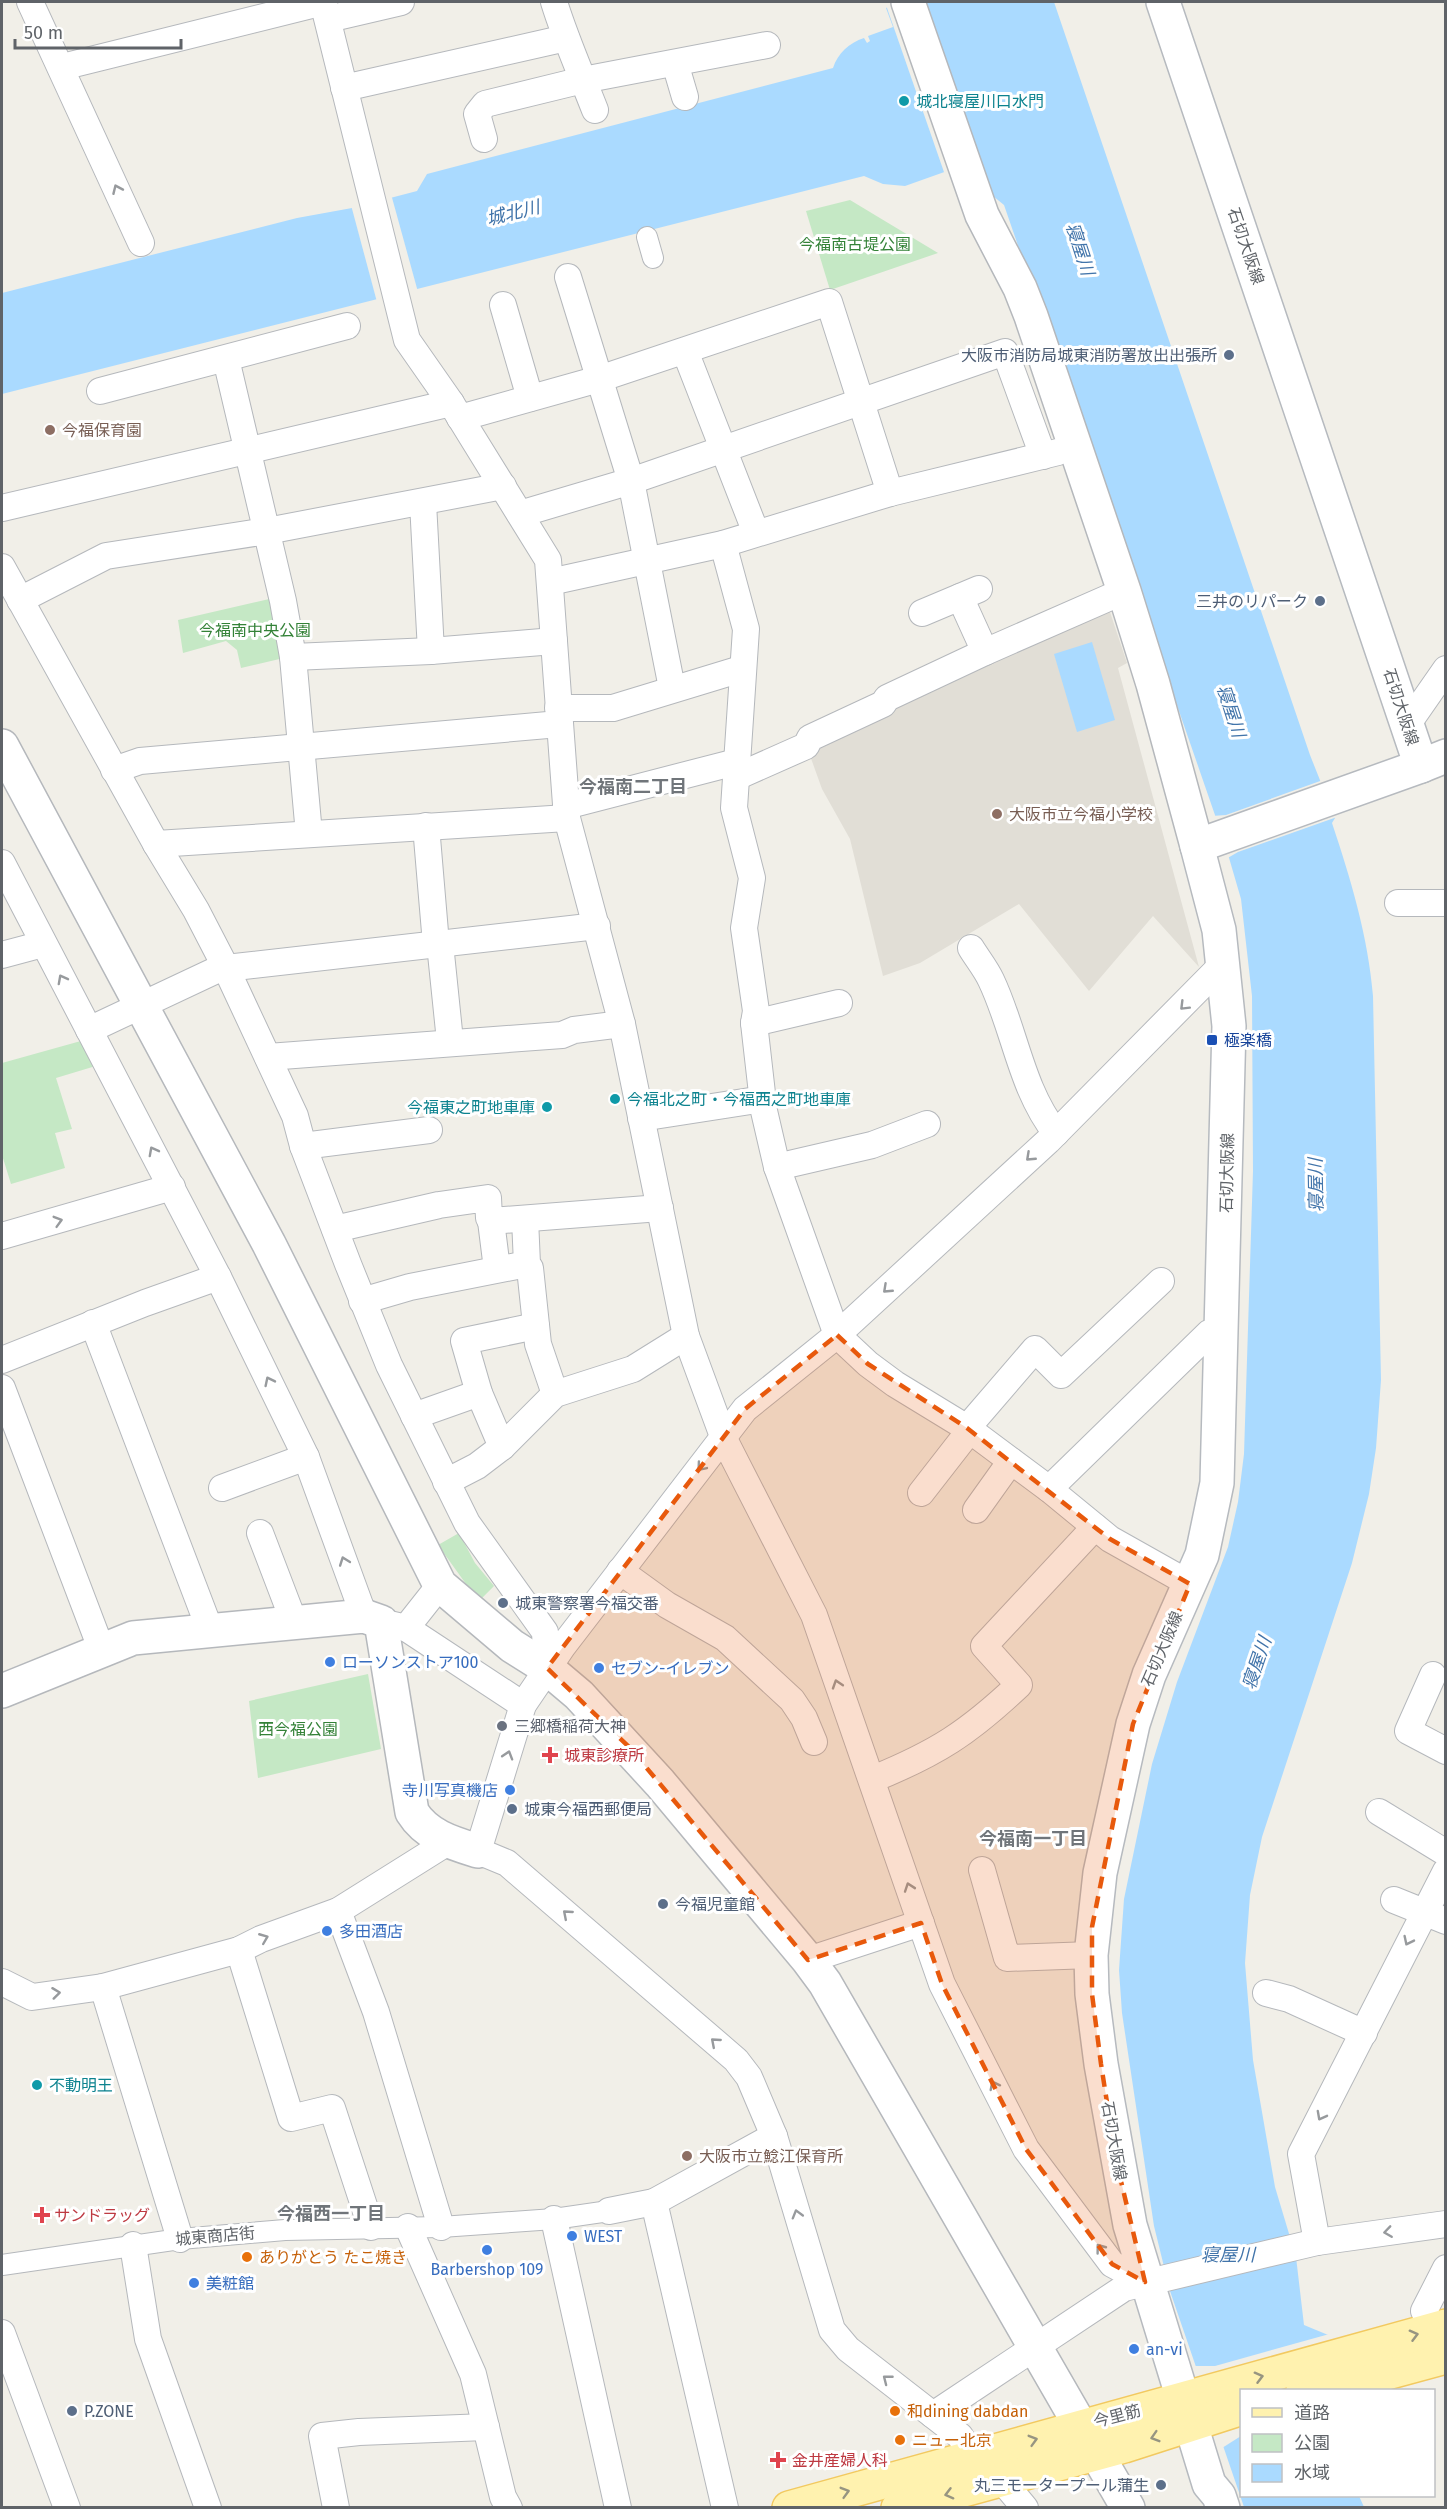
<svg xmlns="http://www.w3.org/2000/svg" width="1447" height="2509" viewBox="0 0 1447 2509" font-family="'Fira Sans','Noto Sans JP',sans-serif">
<rect width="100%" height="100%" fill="#f1efe8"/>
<polygon fill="#e1ded6" points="1109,609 1127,663 1118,668 1199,967 1153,916 1089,991 1019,904 920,963 883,976 850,839 822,789 808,750 811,741"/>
<g fill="#c5e8c5">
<polygon points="850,200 938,253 830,290 806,211"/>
<polygon points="278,597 288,657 241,668 237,650 226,641 183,653 178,620"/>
<polygon points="88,1039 99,1065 56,1078 72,1129 55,1133 65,1168 11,1184 2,1155 2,1063"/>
<polygon points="459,1533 475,1563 494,1586 482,1598 466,1584 438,1545"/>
<polygon points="368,1674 381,1749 258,1778 249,1701"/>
</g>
<g fill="#aadaff">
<path d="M897 2H1054L1310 755 1335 818 1332 823C1351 880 1368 936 1373 996L1381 1380 1376 1448 1369 1494 1352 1563 1262 1837 1250 1895 1245 1963 1253 2060 1275 2187 1296 2257 1304 2325 1333 2337 1242 2390V2496H1359L1364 2507H1244L1170 2291 1154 2226 1122 2013 1119 1970 1124 1899 1152 1764 1177 1682 1228 1547 1238 1502 1244 1454 1253 1171 1252 996 1241 899 1225 844 1004 205 993 196 988 181 983 183 950 170 905 186 883 184 864 176 2 394V293L297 218 352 208 417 191 427 174 833 68C838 53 849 43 864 38L867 43 870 41 868 36 893 27 886 8Z"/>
<polygon points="1092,642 1115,720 1077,732 1054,654"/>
</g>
<g fill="#f1efe8">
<polygon points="892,2 921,2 950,173 945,175 886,5"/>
<polygon points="391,194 418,292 377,302 351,205"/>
<polygon points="1323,780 1337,817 1238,852 1226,859 1212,816 1226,815"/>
<polygon points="1333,2333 1350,2390 1242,2390 1241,2436 1222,2448 1194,2366 1215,2366"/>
</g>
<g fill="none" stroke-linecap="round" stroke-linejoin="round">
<defs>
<g id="pedestrian">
<polyline points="647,237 653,258"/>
<polyline points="2,2265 180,2239 285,2230 441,2227 554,2219 609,2211"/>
</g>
<g id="minor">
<polyline points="30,2 141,243"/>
<polyline points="323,2 407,340 451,403 548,560 567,818 622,1024 686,1336 724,1439 814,1615 942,1984 1026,2149 1112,2264 1145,2282"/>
<path d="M554 2C565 38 581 74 595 110"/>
<polyline points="328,19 401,2"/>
<polyline points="675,63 685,97"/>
<polyline points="62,67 324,2"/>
<polyline points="344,88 566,38"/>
<polyline points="484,139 477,114 485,104 583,80 767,45"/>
<polyline points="568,277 631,481 672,688"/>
<polyline points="503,305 530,398"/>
<polyline points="685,351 756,533"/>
<polyline points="226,359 283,601 293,657 309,834"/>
<polyline points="100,391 347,326"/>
<polyline points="460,418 599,379 829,302 890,493"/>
<polyline points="423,503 431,651"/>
<polyline points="2,508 451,403"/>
<polyline points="520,514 631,481 1005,352 1043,456"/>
<polyline points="723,544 746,629 734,808 752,878 744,928 756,1011 754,1023 764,1111 777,1167 837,1335 868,1364 895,1384 967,1428 1049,1489 1110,1539 1190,1584"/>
<polyline points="2,567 156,844 196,910 225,966 295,1116 303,1146 348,1264 389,1365 467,1523 545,1632 547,1668"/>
<polyline points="550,582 723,544 890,493 1058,452"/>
<polyline points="960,597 985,652"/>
<polyline points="20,600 106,556 267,531 503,486"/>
<polyline points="922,613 979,589"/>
<polyline points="293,657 431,651 554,641"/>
<polyline points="558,708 613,708 741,669"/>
<polyline points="1407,725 1446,669"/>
<polyline points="114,770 140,761 559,724"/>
<polyline points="736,777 806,746 810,738 883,704 887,698 985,652 1124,591"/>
<polyline points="566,806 736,762"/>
<polyline points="426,826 436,944"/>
<polyline points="156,844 567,818"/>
<polyline points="2,863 218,1277 306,1457 364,1616"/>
<polyline points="1398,903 1446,903"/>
<polyline points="440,944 450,1041"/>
<path d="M971 948C977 958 986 969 991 980 1015 1030 1021 1089 1056 1133"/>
<polyline points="2,955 43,944"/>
<polyline points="226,968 597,926"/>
<polyline points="754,1023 839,1003"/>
<polyline points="89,1030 225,966"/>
<polyline points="268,1057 562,1035 574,1030 622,1024"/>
<polyline points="641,1118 763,1099"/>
<polyline points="303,1146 429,1130"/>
<polyline points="777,1167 872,1145 927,1124"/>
<polyline points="525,1219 527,1264 530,1268 538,1344 555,1394"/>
<polyline points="491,1221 497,1269"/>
<polyline points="335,1229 439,1205 488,1198 489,1218 491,1221 660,1208"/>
<polyline points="2,1236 172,1187"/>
<polyline points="362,1301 410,1287 527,1264"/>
<polyline points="93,1323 210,1630"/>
<polyline points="2,1360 145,1303 218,1277"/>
<polyline points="2,1388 102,1651"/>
<polyline points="414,1416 479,1393"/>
<polyline points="967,1428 1035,1349 1061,1375 1161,1281"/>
<polyline points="502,1447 479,1393 464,1341 536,1326"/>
<polyline points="446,1482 477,1466 502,1447 555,1394 633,1369 686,1336"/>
<polyline points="222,1488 306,1457"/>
<polyline points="1049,1489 1209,1333"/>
<polyline points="921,1493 970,1430"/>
<polyline points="976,1510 1011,1461"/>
<polyline points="260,1533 294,1622"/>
<polyline points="620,1571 667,1605 725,1638 792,1700 804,1718 814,1742"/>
<polyline points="389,1624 406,1628 440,1585"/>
<polyline points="406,1628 523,1705"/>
<polyline points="1433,1675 1408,1731 1446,1751"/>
<path d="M873 1779C937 1753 968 1733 1019 1685L984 1646 1095 1527"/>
<polyline points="1379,1812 1446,1853"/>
<polyline points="982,1870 1007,1958 1091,1955"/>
<polyline points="1394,1900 1446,1921"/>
<polyline points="338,1911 376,2012 441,2227"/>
<polyline points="239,1950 291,2118 332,2108 371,2227"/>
<polyline points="808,1960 921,1923"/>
<polyline points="2,1982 32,1997 103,1987 239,1950 261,1939 338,1911 448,1842"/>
<polyline points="103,1987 180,2239"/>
<polyline points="1266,1993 1289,1999 1364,2033"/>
<polyline points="654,2202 725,2508"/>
<polyline points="609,2211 654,2202 774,2136"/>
<polyline points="554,2219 618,2508"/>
<polyline points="408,2227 473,2374 503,2497 509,2508"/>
<polyline points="1317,2242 1301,2154 1446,1871"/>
<polyline points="133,2245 148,2339 208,2508"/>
<polyline points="1424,2311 1446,2268"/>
<polyline points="2,2333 67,2508"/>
<polyline points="933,2415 848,2349 832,2330 774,2136 749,2077 736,2060 507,1863 478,1851 523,1705 563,1646 745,1409 837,1335 1048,1141 1224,963"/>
<polyline points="336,2508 322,2436 359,2432 486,2427"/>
<polyline points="1025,2508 1000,2478 972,2456 960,2436 933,2415 1124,2288 1317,2242 1446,2224"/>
</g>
<g id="tertiary">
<polyline points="908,2 982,215 1020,288 1031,316 1124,591 1153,684 1197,846"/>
<polyline points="2,746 269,1244 440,1585 512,1646 547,1668 579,1695 660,1783 808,1960 825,1983 1128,2508"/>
<polyline points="1421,766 1446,756"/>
<path d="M2 1691 133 1638 364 1616 381 1622 412 1812C427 1836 452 1843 478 1851"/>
</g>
<polyline id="secondary" points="1163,2 1421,766 1197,846 1219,930 1229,1026 1217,1483 1202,1555 1149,1675 1133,1724 1100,1873 1091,1955 1092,1994 1101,2064 1130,2225 1209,2484 1219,2496 1223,2508"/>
<g id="primary">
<polyline points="1303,2390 1330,2383 1379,2375 1446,2357"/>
<polyline points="789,2508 1446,2326"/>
<polyline points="898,2508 1124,2446 1242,2408"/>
</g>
</defs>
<use href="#pedestrian" stroke="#b5b8bc" stroke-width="22"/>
<use href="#minor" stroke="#b5b8bc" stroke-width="28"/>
<use href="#tertiary" stroke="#b5b8bc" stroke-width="36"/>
<use href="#secondary" stroke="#b6babf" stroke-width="36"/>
<use href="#primary" stroke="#f2c960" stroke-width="36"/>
<use href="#pedestrian" stroke="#fff" stroke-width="20"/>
<use href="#minor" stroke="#fff" stroke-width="26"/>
<use href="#tertiary" stroke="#fff" stroke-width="33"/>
<use href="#secondary" stroke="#fff" stroke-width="33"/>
<use href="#primary" stroke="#fff2af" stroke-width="33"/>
</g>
<defs><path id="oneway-chevron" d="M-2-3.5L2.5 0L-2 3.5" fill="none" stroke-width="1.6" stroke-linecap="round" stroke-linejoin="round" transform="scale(1.5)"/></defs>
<g stroke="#979a9d">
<use href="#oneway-chevron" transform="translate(117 189) rotate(-114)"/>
<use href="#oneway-chevron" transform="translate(62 979) rotate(-118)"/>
<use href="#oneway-chevron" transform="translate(1184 1006) rotate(135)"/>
<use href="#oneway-chevron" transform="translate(153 1151) rotate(-118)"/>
<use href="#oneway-chevron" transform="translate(1030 1157) rotate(137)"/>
<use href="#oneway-chevron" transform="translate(58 1221) rotate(-16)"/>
<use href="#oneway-chevron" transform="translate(887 1289) rotate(137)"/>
<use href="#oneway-chevron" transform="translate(269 1381) rotate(-116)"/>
<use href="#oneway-chevron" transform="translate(701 1467) rotate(130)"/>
<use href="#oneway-chevron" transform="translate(344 1561) rotate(-110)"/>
<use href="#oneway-chevron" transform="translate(837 1684) rotate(-108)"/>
<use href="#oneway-chevron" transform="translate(508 1755) rotate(-73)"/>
<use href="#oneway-chevron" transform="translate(909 1887) rotate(-109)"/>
<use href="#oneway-chevron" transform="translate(567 1914) rotate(-139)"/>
<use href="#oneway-chevron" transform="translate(264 1938) rotate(-22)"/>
<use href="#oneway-chevron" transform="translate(1408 1941) rotate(116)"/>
<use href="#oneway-chevron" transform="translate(56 1993) rotate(-7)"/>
<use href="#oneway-chevron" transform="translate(715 2042) rotate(-139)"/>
<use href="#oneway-chevron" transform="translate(994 2085) rotate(-117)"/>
<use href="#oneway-chevron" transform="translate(1321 2116) rotate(118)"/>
<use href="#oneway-chevron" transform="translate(797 2214) rotate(-106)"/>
<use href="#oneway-chevron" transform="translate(1388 2232) rotate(172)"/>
<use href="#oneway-chevron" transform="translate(1100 2248) rotate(-127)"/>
<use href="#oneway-chevron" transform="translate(887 2379) rotate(-142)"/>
</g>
<g stroke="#979581">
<use href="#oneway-chevron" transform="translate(1414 2335) rotate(-15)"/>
<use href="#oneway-chevron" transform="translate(1259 2377) rotate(-15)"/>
<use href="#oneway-chevron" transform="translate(1155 2437) rotate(163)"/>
<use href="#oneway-chevron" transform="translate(1033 2440) rotate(-16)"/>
<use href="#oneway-chevron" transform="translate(845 2492) rotate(-16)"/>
<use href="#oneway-chevron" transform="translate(949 2494) rotate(165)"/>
</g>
<path fill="#e8590c" fill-opacity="0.2" stroke="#e8590c" stroke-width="4.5" stroke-dasharray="12 8" stroke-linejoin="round" d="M837 1335 868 1364 967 1428 1110 1539 1190 1584 1133 1724 1092 1927V1994L1101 2064 1116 2160 1145 2282 1112 2264 1026 2149 942 1984 921 1923 808 1960 629 1747 547 1668 745 1409Z"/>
<g fill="#0f9aa8" stroke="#fff" stroke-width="2">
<circle cx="904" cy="101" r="6"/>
<circle cx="615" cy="1099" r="6"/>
<circle cx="547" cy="1107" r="6"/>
<circle cx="37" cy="2085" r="6"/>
</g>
<g fill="#5c6f8a" stroke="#fff" stroke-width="2">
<circle cx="1229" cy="355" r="6"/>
<circle cx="1320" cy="601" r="6"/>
<circle cx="503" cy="1603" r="6"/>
<circle cx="512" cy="1809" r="6"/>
<circle cx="663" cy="1904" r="6"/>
<circle cx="72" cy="2411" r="6"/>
<circle cx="1161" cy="2485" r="6"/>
</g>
<g fill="#8d6e63" stroke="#fff" stroke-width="2">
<circle cx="50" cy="430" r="6"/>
<circle cx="997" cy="814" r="6"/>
<circle cx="687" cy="2156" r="6"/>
</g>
<rect fill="#1a4fb4" stroke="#fff" stroke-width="2" x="1206" y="1034" width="12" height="12" rx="3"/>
<g fill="#3f7fe0" stroke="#fff" stroke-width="2">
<circle cx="330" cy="1662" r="6"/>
<circle cx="599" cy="1668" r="6"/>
<circle cx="510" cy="1790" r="6"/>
<circle cx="327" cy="1931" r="6"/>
<circle cx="572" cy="2236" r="6"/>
<circle cx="487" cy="2250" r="6"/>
<circle cx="194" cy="2283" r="6"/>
<circle cx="1134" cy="2349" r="6"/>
</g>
<circle fill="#6b7280" stroke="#fff" stroke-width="2" cx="502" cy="1726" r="6"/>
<g fill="#e0444e" stroke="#fff" stroke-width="2">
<path d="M547 1746h6v6h6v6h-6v6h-6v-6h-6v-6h6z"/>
<path d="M39 2206h6v6h6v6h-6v6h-6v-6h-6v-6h6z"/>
<path d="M775 2451h6v6h6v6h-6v6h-6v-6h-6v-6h6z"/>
</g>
<g fill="#e8710a" stroke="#fff" stroke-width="2">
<circle cx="247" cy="2257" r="6"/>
<circle cx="895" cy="2411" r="6"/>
<circle cx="900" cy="2440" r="6"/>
</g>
<g text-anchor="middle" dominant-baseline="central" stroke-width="6" stroke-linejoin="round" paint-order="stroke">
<g font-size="16" fill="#0d838f" stroke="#fff" text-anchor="start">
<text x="916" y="101">城北寝屋川口水門</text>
<text x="627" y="1099">今福北之町・今福西之町地車庫</text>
<text x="535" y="1107" text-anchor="end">今福東之町地車庫</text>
<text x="49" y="2085">不動明王</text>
</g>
<g font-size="16" fill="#348238" stroke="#fff">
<text x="855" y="244">今福南古堤公園</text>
<text x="255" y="630">今福南中央公園</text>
<text x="298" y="1729">西今福公園</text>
</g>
<g font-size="16" fill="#5f6368" stroke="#fff">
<text transform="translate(1246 246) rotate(71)">石切大阪線</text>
<text transform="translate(1401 707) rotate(72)">石切大阪線</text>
<text transform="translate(1227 1173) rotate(-89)">石切大阪線</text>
<text transform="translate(1162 1649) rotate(-67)">石切大阪線</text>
<text transform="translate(1114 2141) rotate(80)">石切大阪線</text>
<text transform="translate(215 2236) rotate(-5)">城東商店街</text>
<text transform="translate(1117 2416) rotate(-15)">今里筋</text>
</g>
<g font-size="16" fill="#4e5e75" stroke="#fff" text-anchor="start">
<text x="1217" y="355" text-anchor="end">大阪市消防局城東消防署放出出張所</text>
<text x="1308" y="601" text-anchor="end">三井のリパーク</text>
<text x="515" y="1603">城東警察署今福交番</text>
<text x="524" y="1809">城東今福西郵便局</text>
<text x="675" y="1904">今福児童館</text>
<text x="84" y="2411">P.ZONE</text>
<text x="1149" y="2485" text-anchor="end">丸三モータープール蒲生</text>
</g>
<g font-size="16" fill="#785e54" stroke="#fff" text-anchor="start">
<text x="62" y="430">今福保育園</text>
<text x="1009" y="814">大阪市立今福小学校</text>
<text x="699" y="2156">大阪市立鯰江保育所</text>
</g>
<g font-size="16" fill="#164399" stroke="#fff" text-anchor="start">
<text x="1224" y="1040">極楽橋</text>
</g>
<g font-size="16" fill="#366cbe" stroke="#fff" text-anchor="start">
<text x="342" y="1662">ローソンストア100</text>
<text x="611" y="1668">セブン-イレブン</text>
<text x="498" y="1790" text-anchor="end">寺川写真機店</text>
<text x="339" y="1931">多田酒店</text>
<text x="584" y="2236">WEST</text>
<text x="487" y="2269" text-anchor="middle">Barbershop 109</text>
<text x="206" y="2283">美粧館</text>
<text x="1146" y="2349">an-vi</text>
</g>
<g font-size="16" fill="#5b616d" stroke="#fff" text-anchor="start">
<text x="514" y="1726">三郷橋稲荷大神</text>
</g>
<g font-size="16" fill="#be3a42" stroke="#fff" text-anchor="start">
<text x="564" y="1755">城東診療所</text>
<text x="54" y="2215">サンドラッグ</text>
<text x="792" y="2460">金井産婦人科</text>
</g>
<g font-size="16" fill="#c56008" stroke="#fff" text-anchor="start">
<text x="259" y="2257">ありがとう たこ焼き</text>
<text x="907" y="2411">和dining dabdan</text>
<text x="912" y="2440">ニュー北京</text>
</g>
<g font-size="18" font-style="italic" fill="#4174aa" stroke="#fff">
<text transform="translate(513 213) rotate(-14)">城北川</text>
<text transform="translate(1080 249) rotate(72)">寝屋川</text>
<text transform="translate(1231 711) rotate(72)">寝屋川</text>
<text transform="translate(1316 1185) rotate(-91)">寝屋川</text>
<text transform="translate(1257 1663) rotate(-71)">寝屋川</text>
<text x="1228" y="2255">寝屋川</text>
</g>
<g font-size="18" font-weight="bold" fill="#70757a" stroke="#fff">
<text x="633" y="787">今福南二丁目</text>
<text x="1033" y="1839">今福南一丁目</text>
<text x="331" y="2214">今福西一丁目</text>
</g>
</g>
<rect width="1447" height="2509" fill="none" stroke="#5f6368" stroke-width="6"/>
<rect x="1240" y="2389" width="195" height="108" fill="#ffffff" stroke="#bfc1c3" stroke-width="1.5"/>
<rect x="1252" y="2408" width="30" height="9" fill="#fff2af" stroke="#bfc1c3" stroke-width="1.5"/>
<text x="1294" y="2419" font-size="18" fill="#5f6368">道路</text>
<rect x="1252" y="2434" width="30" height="18" fill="#c5e8c5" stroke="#bfc1c3" stroke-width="1.5"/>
<text x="1294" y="2449" font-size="18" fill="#5f6368">公園</text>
<rect x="1252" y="2464" width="30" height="18" fill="#aadaff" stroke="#bfc1c3" stroke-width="1.5"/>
<text x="1294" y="2479" font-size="18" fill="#5f6368">水域</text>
<path d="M15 39v9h166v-9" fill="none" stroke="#5f6368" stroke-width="3"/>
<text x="24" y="39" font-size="18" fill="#5f6368" stroke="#ffffff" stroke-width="4.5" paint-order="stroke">50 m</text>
</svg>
